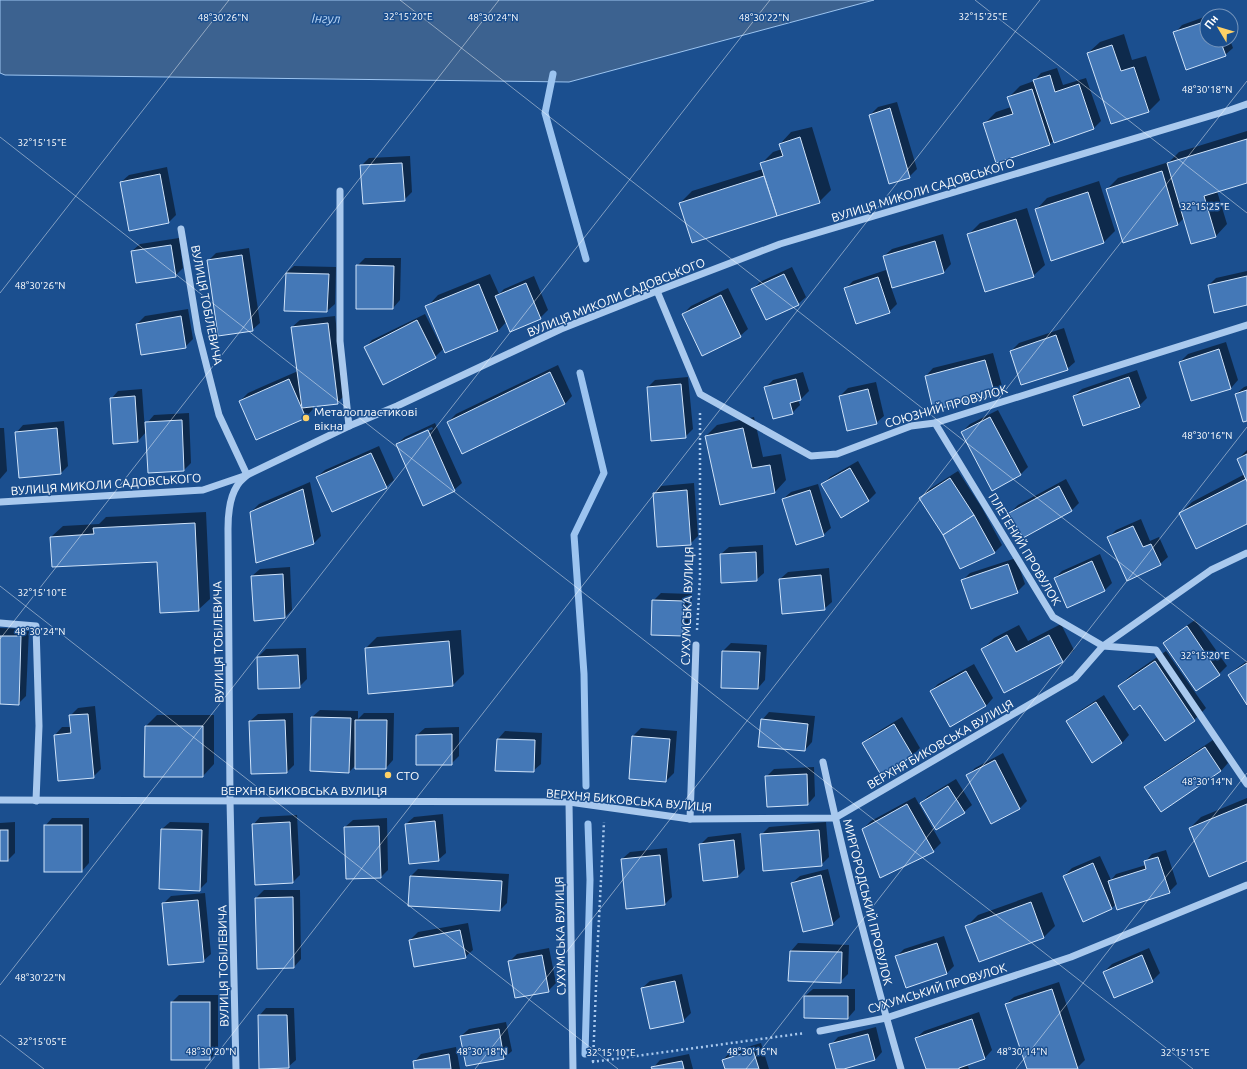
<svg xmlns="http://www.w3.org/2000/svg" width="1247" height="1069" viewBox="0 0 1247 1069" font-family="Ubuntu,sans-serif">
<rect width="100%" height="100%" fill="#1b4f8f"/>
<polygon fill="#3c6290" stroke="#9cc4f0" points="0,0 874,0 569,82 5,75 0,73"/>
<g fill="#0007" fill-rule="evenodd">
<polygon points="1220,12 1222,16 1208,16"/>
<polygon points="1207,16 1207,40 1230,40 1233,48 1225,55 1175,33 1182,25"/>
<polygon points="1124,34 1132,60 1146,56 1160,100 1149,111 1088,53 1100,42"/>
<polygon points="1057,68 1063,85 1086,78 1101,121 1093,129 1054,140 1050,144 985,123 996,112 1011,107 1008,98 1020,86 1034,81 1041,73"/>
<polygon points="897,102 917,169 909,177 870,115 878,107"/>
<polygon points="812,127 831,190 819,202 692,241 680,203 692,191 763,169 762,163 773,152 782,149 780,144 791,132"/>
<polygon points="1247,131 1247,182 1217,191 1227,224 1216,236 1184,218 1178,224 1124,241 1107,189 1118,178 1169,162 1179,152"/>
<polygon points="410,156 412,192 404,200 361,166 369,158"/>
<polygon points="167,167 176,215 169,222 121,182 129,175"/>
<polygon points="1099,181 1115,231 1104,242 1052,259 1036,210 1047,198"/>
<polygon points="1027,208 1045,265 1033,276 968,235 980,223"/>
<polygon points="943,234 951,264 944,272 891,287 897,304 889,312 845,289 853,281 886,270 888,277 890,277 884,256 892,249"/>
<polygon points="179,238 183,268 175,276 132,251 140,244"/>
<polygon points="249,248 260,323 252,330 208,261 216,253"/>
<polygon points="365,258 401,258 400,300 393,308 357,266"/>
<polygon points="294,266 336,267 335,304 327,311 286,273"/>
<polygon points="792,267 806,297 798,304 753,289 760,282"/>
<polygon points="1247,271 1247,304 1209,285 1216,278"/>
<polygon points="490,274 499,294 504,289 534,276 548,310 540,318 507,321 498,331 444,348 435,357 383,384 365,348 372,340 425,314 440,344 442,343 427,307 438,295"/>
<polygon points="728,288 748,329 740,336 683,314 691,306"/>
<polygon points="188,309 193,339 185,347 137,324 145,316"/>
<polygon points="335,316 345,395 337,403 312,406 313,409 306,417 256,438 240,401 248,393 298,371 292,327 300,320"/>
<polygon points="1064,328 1075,362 1067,369 1011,351 1019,343"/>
<polygon points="1226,342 1238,380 1231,388 1192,400 1180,362 1188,354"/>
<polygon points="993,353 1002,386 994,394 926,376 933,368"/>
<polygon points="558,365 572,396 565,404 462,453 448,422 456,414"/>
<polygon points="1137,370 1147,398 1139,406 1074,396 1082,389"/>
<polygon points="803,372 809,391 801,399 798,400 800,405 792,413 766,387 773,380"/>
<polygon points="688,377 693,429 685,437 648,387 655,380"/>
<polygon points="876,382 884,416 876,423 840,396 848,388"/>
<polygon points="1247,386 1247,420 1236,394 1244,387"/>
<polygon points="142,389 145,431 147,431 147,423 154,415 189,413 191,463 184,470 147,431 138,441 111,399 118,391"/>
<polygon points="998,410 1028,467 1020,475 962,432 970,424"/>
<polygon points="754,417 763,457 781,454 786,480 775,492 720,504 706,436 717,425"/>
<polygon points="64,421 68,466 61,473 16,433 23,425"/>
<path d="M435 423 462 483 454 490 397 444 405 437ZM432 427 433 429 405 441V439Z"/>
<polygon points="0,428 4,428 7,471 0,479"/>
<polygon points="379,446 394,480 386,487 317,477 325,470"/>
<polygon points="1247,450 1247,523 1180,514 1192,502 1245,474 1238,459"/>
<polygon points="858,461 876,493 869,500 841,517 822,485 830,477"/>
<polygon points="958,471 982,508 1002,545 995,552 961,568 944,535 920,498 928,490"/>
<polygon points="1066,479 1079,503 1071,511 1010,513 1018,505"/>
<polygon points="310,482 321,536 313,544 251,512 259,504"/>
<polygon points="694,483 698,536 690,544 654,493 661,486"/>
<polygon points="818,484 831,528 823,535 783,499 791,492"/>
<polygon points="206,512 210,599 198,610 158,560 51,537 63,526 99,524 106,517"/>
<polygon points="1141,519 1150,541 1159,537 1168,557 1160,564 1109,537 1116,530"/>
<polygon points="763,545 764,573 756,580 721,554 729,547"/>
<polygon points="1100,554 1112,583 1105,590 1055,578 1062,571"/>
<polygon points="1016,558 1025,584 1017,592 963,580 970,573"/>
<polygon points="290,567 292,610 285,617 252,576 260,569"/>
<polygon points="829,568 832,602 824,609 780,579 788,572"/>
<polygon points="661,593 692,594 690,627 682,635 653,601"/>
<polygon points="1195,620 1227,666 1219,674 1196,690 1164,643 1172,636"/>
<polygon points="1061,624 1074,650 1063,661 983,649 994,638 1019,625 1028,641"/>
<polygon points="0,628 29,629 26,696 18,704 0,703"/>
<polygon points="461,630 464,674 453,685 366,648 377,637"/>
<polygon points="731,643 767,645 765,680 758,688 722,687 723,651"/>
<polygon points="306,648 307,679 299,687 258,657 266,649"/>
<polygon points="1166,651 1206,708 1194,720 1165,740 1140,704 1119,686 1131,675"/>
<polygon points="1247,661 1247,703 1229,675 1237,668"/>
<polygon points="974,664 993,698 986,706 951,726 931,691 938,684"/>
<polygon points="1104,695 1129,735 1122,743 1067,721 1075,714"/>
<polygon points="95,706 101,769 93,777 55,735 62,727 71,727 70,716 78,708"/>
<polygon points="320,710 358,711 358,719 364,713 394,713 393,760 386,768 356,765 349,772 312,717"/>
<polygon points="769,712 815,716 812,742 805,750 762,720"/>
<polygon points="293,713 294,765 287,772 250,721 258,714"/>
<polygon points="157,715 214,715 214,764 203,776 146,726"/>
<polygon points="902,717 920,748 913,755 881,774 863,743 871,736"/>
<polygon points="459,727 459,756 451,764 417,735 425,728"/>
<polygon points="641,728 677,731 674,773 666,781 630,778 633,736"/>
<polygon points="505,731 542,733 541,764 533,771 496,770 498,739"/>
<polygon points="1213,740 1228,763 1221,771 1161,810 1146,787 1153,780"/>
<polygon points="1003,753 1027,801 1020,808 968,775 975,768"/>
<polygon points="814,767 815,796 808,804 766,777 774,769"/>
<polygon points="956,779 972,805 964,812 921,803 928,796"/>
<polygon points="915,797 941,843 933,851 863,829 871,821"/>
<polygon points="1247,798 1247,860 1190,828 1201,817"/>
<polygon points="443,814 446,853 438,860 406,824 414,817"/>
<polygon points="297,815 300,875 293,882 253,825 260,817"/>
<polygon points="52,818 89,818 89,863 82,871 45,826"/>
<polygon points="387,818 388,870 381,877 345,827 353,820"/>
<polygon points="15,822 15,853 8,860 0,860 0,823"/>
<polygon points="170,822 209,823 207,882 199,890 162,829"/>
<polygon points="826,822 829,857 821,865 761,835 769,827"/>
<polygon points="741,833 745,869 738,876 700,845 708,837"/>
<polygon points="667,848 672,897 665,904 622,859 630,852"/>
<polygon points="1166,850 1177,884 1169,892 1116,904 1112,908 1083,920 1064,876 1072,868 1100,856 1111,880 1116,874 1146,865 1145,862 1152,854"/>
<polygon points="418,869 509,874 507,903 500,910 411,876"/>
<polygon points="828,869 840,917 832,924 792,883 800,876"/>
<polygon points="264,890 300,890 301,959 294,967 256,898"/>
<polygon points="1042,892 1055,926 1043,938 967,926 978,915"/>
<polygon points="205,893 211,954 203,961 163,904 171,896"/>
<polygon points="468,923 473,950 465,957 410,940 418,932"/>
<polygon points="944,936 954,966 947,973 896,957 904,949"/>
<polygon points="798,943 849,945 848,974 840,982 790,980 791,951"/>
<polygon points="549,948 556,983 548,991 509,962 517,954"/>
<polygon points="1149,948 1160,973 1152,981 1104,972 1112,964"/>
<polygon points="682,974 691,1013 683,1021 642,988 650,981"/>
<polygon points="1059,982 1085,1060 1077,1068 1073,1069 1028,1069 1006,1004 1014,997"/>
<polygon points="813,989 855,989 855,1010 848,1018 805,996"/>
<polygon points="179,995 218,995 218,1051 210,1059 172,1002"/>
<polygon points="266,1008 294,1008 296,1060 288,1067 259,1016"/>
<polygon points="979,1012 992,1050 985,1058 967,1064 969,1069 927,1069 916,1038 924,1031"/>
<polygon points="506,1022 512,1051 504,1058 467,1065 461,1036 469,1029"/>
<polygon points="876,1027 882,1052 875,1060 837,1069 831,1045 838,1037"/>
<polygon points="761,1043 769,1069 726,1069 723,1060 730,1052"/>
<polygon points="456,1047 460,1069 415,1069 414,1062 421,1054"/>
<polygon points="689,1054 693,1069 653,1069 653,1068 660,1060"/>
</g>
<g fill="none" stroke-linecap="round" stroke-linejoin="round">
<g stroke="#9cc4f0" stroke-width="7">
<polyline points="553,74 545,113 586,259"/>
<polyline points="580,373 604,473 574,535 584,674 586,786"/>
<polyline points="585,1054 590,880 588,824"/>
</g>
</g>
<g fill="#4478b7" stroke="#cfe3fa">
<polygon points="1207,21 1207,40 1220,40 1226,56 1186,70 1173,32"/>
<polygon points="1112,45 1121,71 1134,67 1149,112 1111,124 1087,53"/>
<polygon points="1050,75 1055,92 1079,84 1094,129 1054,143 1033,80"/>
<polygon points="1032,89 1050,145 996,163 983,123 1013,114 1007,97"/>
<polygon points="890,108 910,178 889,184 869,115"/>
<polygon points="800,137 820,203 777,216 760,163 783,156 779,144"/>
<polygon points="1247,139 1247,183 1204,196 1216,237 1191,244 1167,163"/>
<polygon points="402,163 405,201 363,204 360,165"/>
<polygon points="1162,171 1178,225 1123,243 1106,189"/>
<polygon points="160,174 169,223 129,231 120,182"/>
<polygon points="764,176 777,216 692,243 679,203"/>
<polygon points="1088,192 1104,243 1051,261 1035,209"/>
<polygon points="1016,219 1034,277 985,292 967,234"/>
<polygon points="935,241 944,273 892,288 883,256"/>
<polygon points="171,245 176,277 136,283 131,251"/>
<polygon points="242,255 253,331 218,336 207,260"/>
<polygon points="356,265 394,266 393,309 356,309"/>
<polygon points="286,273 329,274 327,312 284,311"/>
<polygon points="784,274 799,305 766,320 751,289"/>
<polygon points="1247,276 1247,305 1214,313 1208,285"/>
<polygon points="878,277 890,313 856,324 844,288"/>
<polygon points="526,283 541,319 510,332 495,296"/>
<polygon points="479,284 498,331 445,353 425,306"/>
<polygon points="721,295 741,337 702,356 682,314"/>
<polygon points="181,316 186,348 141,355 136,324"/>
<polygon points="417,320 436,358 383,385 364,347"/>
<polygon points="328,323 338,404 302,408 291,327"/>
<polygon points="1056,335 1068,370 1021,385 1010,351"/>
<polygon points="1219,349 1231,389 1191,401 1179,362"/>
<polygon points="985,360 995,395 933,410 925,376"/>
<polygon points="550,372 565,404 462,454 447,422"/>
<polygon points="1129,377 1140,407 1083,426 1073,396"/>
<polygon points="289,379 306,418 256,440 239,401"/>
<polygon points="796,379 801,400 790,403 793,414 773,419 764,387"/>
<polygon points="681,384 686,438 651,441 647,387"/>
<polygon points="868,389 877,424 847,431 839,396"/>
<polygon points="1247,390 1247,421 1243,422 1235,394"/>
<polygon points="135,396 138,442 113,444 110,398"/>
<polygon points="990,417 1021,475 992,491 961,432"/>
<polygon points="182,420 184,471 148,473 145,422"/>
<polygon points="57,428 61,474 19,478 15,432"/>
<polygon points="743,428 752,468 770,465 775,493 720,505 705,436"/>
<polygon points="428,430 455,491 423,506 396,444"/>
<polygon points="371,453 387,488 332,512 316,477"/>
<polygon points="1247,454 1247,482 1237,459"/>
<polygon points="850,468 869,501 841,518 821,484"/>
<polygon points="950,478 974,515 943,535 919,498"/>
<polygon points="1246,479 1247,482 1247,524 1196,549 1179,513"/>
<polygon points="1059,486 1072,511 1023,538 1009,513"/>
<polygon points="303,489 314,544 256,563 250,512"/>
<polygon points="687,490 691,545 657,547 653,493"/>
<polygon points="810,490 824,536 796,545 782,499"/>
<polygon points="974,515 995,553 960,569 943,535"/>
<polygon points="195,523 199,611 160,613 157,562 52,567 50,537 94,534 93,528"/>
<polygon points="1133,526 1143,547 1151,544 1161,565 1127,581 1107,537"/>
<polygon points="756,552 757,581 721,583 720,554"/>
<polygon points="1092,561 1105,591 1067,608 1054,578"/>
<polygon points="1008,564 1018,593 971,609 961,580"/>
<polygon points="283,574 285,618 254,621 251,576"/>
<polygon points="821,575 825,610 782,614 779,579"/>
<polygon points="652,600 684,601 683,636 651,635"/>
<polygon points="1187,626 1220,675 1196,691 1163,643"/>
<polygon points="1007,635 1016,652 1049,635 1063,662 1004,693 981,649"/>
<polygon points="0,636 21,636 19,705 0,704"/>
<polygon points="449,641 453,686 368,694 365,648"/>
<polygon points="722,651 760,652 758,689 721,688"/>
<polygon points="298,655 300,688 258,689 257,657"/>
<polygon points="1155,661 1195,721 1165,741 1140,705 1134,710 1118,686"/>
<polygon points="1247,663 1247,705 1228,675"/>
<polygon points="966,671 986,706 950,727 930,691"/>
<polygon points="1096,702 1122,743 1092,763 1066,721"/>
<polygon points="88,714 94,778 58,781 54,735 71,733 69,715"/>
<polygon points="311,717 351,718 349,773 310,771"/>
<polygon points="761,719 808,724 805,751 758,747"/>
<polygon points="285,720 287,773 251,774 249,721"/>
<polygon points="355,720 387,720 386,769 355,769"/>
<polygon points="894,724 913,756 881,775 862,743"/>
<polygon points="145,726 203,726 203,777 144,777"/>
<polygon points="452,734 452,765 416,765 416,735"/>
<polygon points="632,736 670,739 666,782 629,779"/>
<polygon points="497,739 535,740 534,772 495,771"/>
<polygon points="1205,747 1221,771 1161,812 1144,787"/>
<polygon points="995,760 1020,809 991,824 966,775"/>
<polygon points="807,774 808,805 767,807 765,776"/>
<polygon points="948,786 965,813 936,830 920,803"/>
<polygon points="907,804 934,852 880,878 862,829"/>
<polygon points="1247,804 1247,861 1209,877 1189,828"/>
<polygon points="435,821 439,861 409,864 405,824"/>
<polygon points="290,822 293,883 255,885 252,824"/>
<rect x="44" y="825" width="38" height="47"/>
<polygon points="379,826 381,878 346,879 344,827"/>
<polygon points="161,829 202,830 200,891 159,889"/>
<rect x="0" y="830" width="8" height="31"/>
<polygon points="819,830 822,866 763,871 760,834"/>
<polygon points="734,840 738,877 703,881 699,844"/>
<polygon points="660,855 665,905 626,909 621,859"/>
<polygon points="1158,857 1170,893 1117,910 1108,881 1146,869 1144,861"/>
<polygon points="1093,863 1112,909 1083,922 1063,876"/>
<polygon points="821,875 833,925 803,932 791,883"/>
<polygon points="410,876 502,881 500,911 408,906"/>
<polygon points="293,897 294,968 257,969 255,898"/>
<polygon points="198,900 204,962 168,965 162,903"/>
<polygon points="1031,902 1044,938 979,962 965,926"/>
<polygon points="460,930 466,958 414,967 409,940"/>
<polygon points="937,943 947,974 906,988 895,956"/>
<polygon points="790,951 842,952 841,983 788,981"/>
<polygon points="542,955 549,992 515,998 508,961"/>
<polygon points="1142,955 1153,982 1114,998 1103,972"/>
<polygon points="675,981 684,1022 650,1029 641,988"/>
<polygon points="1052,989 1078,1069 1027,1069 1005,1004"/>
<polygon points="804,996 848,996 848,1019 804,1018"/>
<rect x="171" y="1002" width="39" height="58"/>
<polygon points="258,1015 287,1015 289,1068 259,1069"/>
<polygon points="972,1019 985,1059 959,1068 959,1069 926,1069 915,1038"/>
<polygon points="499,1029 504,1059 466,1066 460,1036"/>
<polygon points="868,1034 875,1060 844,1069 836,1069 829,1044"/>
<polygon points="753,1050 759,1069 725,1069 722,1060"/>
<polygon points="449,1054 451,1069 414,1069 413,1061"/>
<polygon points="682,1061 684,1069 652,1069 651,1067"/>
</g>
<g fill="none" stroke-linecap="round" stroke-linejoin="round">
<g stroke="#a9c9ee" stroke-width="2.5" stroke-dasharray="2 3" stroke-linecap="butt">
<polyline points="697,630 700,577 700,412"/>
<polyline points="592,1062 805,1033"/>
<polyline points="593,1062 598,938 604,822"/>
</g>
<g stroke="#a9c9ee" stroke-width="7">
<polyline points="340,191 340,341 349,426"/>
<polyline points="181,229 198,332 219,415 247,475"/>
<polyline points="657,291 700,394 811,456 837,454 911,426 935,423 1247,325"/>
<polyline points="935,423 1053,617 1103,646 1156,650 1247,784"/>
<polyline points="0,502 203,490 247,475 349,426 397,406 561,329 657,291 780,244 1230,110 1247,104"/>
<polyline points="0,623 36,626 39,726 36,801"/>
<path d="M823 762C845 865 872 968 901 1069"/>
<polyline points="0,800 569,802 690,819 835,818 1075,678 1103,646 1211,570 1247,553"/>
<polyline points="569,802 573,1069"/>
<polyline points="690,819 696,645"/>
<polyline points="820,1031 886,1018 1071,957 1247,885"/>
<path d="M236 1069 230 800 228 529C228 514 229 498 237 486 239 482 243 479 246 476"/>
</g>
</g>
<path fill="none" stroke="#fff" stroke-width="1" stroke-opacity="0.45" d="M400 0 1247 662M975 0 1247 213M0 137 1193 1069M0 293 229 0M0 586 618 1069M0 639 499 0M0 985 770 0M0 1035 44 1069M205 1069 1040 0M475 1069 1247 81M746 1069 1247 427M1016 1069 1247 773"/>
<g fill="#ffd166" stroke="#1b4f8f" stroke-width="1.5">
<circle cx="306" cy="418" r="4"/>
<circle cx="388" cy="775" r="4"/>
</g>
<g text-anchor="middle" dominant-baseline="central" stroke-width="3" stroke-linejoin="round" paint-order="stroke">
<g font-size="12" fill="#fff" stroke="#1b4f8f">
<text transform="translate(923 190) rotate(-17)">ВУЛИЦЯ МИКОЛИ САДОВСЬКОГО</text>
<text transform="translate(616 297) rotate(-22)">ВУЛИЦЯ МИКОЛИ САДОВСЬКОГО</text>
<text transform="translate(207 305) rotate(79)">ВУЛИЦЯ ТОБІЛЕВИЧА</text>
<text transform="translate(946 406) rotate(-16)">СОЮЗНИЙ ПРОВУЛОК</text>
<text transform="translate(106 484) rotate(-4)">ВУЛИЦЯ МИКОЛИ САДОВСЬКОГО</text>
<text transform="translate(1025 549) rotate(59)">ПЛЕТЕНИЙ ПРОВУЛОК</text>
<text transform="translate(687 606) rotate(-88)">СУХУМСЬКА ВУЛИЦЯ</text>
<text transform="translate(218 642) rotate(-91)">ВУЛИЦЯ ТОБІЛЕВИЧА</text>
<text transform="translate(940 744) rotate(-30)">ВЕРХНЯ БИКОВСЬКА ВУЛИЦЯ</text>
<text x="304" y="790">ВЕРХНЯ БИКОВСЬКА ВУЛИЦЯ</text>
<text transform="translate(629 800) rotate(5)">ВЕРХНЯ БИКОВСЬКА ВУЛИЦЯ</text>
<text transform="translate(868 902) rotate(76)">МИРГОРОДСЬКИЙ ПРОВУЛОК</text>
<text transform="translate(560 936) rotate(-91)">СУХУМСЬКА ВУЛИЦЯ</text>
<text transform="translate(223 966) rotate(-91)">ВУЛИЦЯ ТОБІЛЕВИЧА</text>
<text transform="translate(937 988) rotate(-17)">СУХУМСЬКИЙ ПРОВУЛОК</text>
</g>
<g font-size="12" fill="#fff" stroke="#1b4f8f" text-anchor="start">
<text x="314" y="411">Металопластикові<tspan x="314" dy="14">вікна</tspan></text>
<text x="396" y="775">СТО</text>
</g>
<g font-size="13" font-style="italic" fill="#b5d3f5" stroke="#1b4f8f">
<text transform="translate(326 18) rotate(1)">Інгул</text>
</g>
</g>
<g font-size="10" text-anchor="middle" fill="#fff" stroke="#1b4f8f" stroke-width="3" stroke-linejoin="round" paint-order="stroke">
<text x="408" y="20">32°15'20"E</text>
<text x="983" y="20">32°15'25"E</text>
<text x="223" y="21">48°30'26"N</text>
<text x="493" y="21">48°30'24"N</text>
<text x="764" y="21">48°30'22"N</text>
<text x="1207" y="93">48°30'18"N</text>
<text x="42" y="146">32°15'15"E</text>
<text x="1205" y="210">32°15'25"E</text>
<text x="40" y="289">48°30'26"N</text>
<text x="1207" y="439">48°30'16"N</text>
<text x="42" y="596">32°15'10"E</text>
<text x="40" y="635">48°30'24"N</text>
<text x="1205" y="659">32°15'20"E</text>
<text x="1207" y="785">48°30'14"N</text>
<text x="40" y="981">48°30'22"N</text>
<text x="42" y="1045">32°15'05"E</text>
<text x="211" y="1055">48°30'20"N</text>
<text x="482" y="1055">48°30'18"N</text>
<text x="752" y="1055">48°30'16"N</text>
<text x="1022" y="1055">48°30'14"N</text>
<text x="611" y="1056">32°15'10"E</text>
<text x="1185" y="1056">32°15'15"E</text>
</g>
<g transform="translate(1219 28) rotate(308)"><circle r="19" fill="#1b4f8f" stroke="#7695bc"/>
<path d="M0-3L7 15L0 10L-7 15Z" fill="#ffd166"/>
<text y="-6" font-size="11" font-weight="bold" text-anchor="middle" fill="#ffffff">Пн</text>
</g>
</svg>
